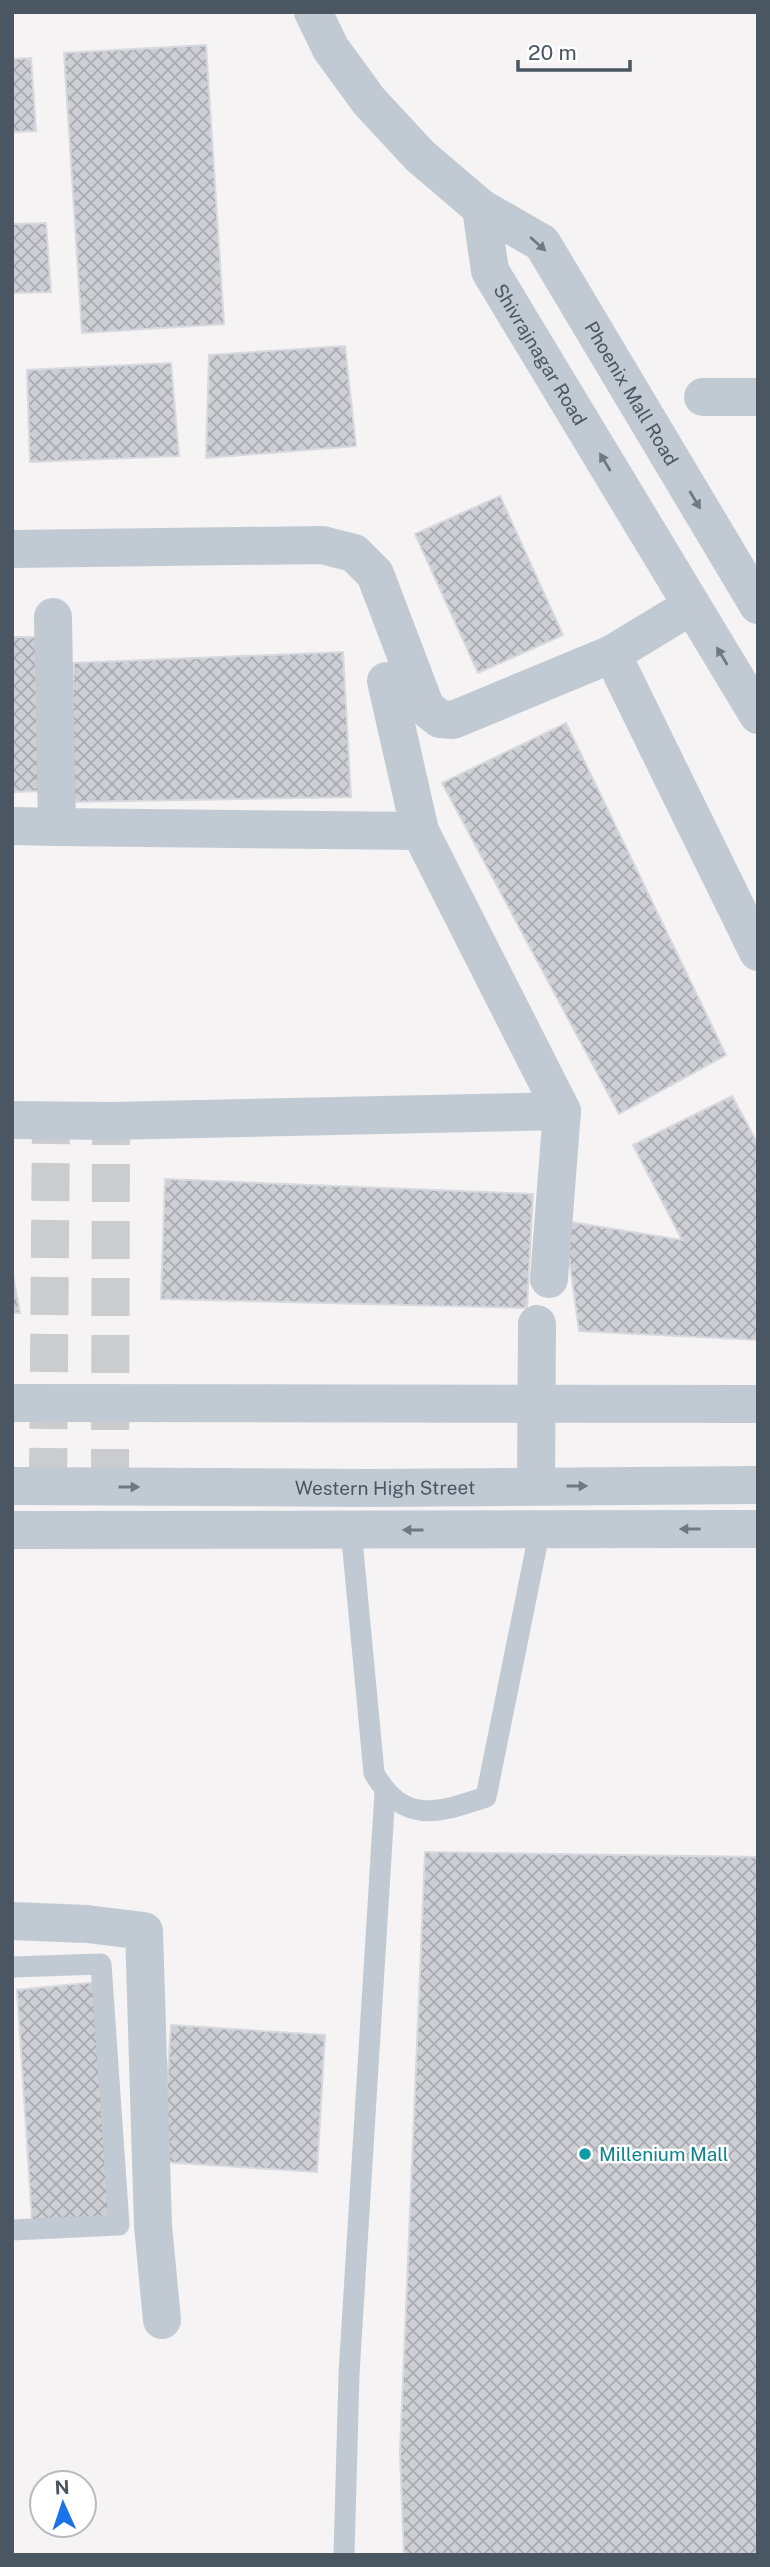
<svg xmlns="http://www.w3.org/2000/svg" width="770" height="2567" viewBox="0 0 770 2567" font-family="'Public Sans',sans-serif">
<defs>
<pattern id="building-cross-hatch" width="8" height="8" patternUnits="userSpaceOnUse" patternTransform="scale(1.75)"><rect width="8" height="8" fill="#cdcfd5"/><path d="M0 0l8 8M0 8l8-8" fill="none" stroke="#a8abb0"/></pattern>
</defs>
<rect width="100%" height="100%" fill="#f5f3f3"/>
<g fill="url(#building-cross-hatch)" stroke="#d7d9de" stroke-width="2">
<polygon points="206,45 224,324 82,333 64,53"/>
<polygon points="31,58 36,131 12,132 12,59"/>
<polygon points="46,223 51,292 12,293 12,224"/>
<polygon points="345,346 356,446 206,458 209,355"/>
<polygon points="171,363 179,456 30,462 27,370"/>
<polygon points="500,496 563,635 478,673 415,534"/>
<polygon points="12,637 41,637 42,791 12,792"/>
<polygon points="343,652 351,797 68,802 74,663"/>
<polygon points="566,723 726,1055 619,1114 442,783"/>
<polygon points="732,1096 758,1144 758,1340 579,1331 564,1221 682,1240 633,1145"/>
<polygon points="165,1179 533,1194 527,1308 161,1299"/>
<polygon points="12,1270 20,1313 12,1313"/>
<polygon points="425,1852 758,1857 758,2555 404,2555 400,2452"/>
<polygon points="96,1982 110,2218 32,2220 17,1990"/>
<polygon points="171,2025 325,2035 317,2172 162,2162"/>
</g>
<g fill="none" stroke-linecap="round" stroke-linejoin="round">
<g stroke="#caccce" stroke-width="38" stroke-dasharray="38 19" stroke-linecap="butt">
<polyline points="48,1486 51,1120"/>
<polyline points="110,1487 111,1121"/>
</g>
<g stroke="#c1cad2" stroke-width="21">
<path d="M351 1529 374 1773C403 1825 438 1813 486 1797L540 1529"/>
<polyline points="12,1967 101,1964 119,2225 12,2230"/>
<polyline points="344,2555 349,2374 385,1792"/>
</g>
<g stroke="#c1cad2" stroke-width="38">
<polyline points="703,397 758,397"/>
<polyline points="12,549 322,545 354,553 375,574 426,708 440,719 453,720 612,654 691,606"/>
<polyline points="53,617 57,827 420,831"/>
<polyline points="612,654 758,952"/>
<polyline points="386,681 420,831 562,1111 549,1279"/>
<polyline points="12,826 57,827"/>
<polyline points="12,1120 111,1121 562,1111"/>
<polyline points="12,1403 758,1404"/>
<polyline points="536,1486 537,1324"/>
<polyline points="12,1921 87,1924 144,1931 153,2226 162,2320"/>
</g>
<g stroke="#c1cad2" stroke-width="38">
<path id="s1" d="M313 12 331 49 369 101 420 156 481 208 542 243 758 605"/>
<path id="s2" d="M481 208 490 271 758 715"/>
<path id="s3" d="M12 1486 368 1488 758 1485"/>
<polyline points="12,1530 758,1529"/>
</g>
</g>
<defs><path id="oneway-solid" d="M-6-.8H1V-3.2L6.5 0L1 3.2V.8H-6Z" transform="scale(1.75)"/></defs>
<g fill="#6e7983">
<use href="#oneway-solid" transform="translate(538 244) rotate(42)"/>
<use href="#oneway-solid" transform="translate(605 462) rotate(-121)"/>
<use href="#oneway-solid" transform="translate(695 500) rotate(59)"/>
<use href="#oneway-solid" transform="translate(722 656) rotate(-121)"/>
<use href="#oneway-solid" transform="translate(577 1486)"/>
<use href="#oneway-solid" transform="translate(129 1487)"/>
<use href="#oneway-solid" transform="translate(690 1529) rotate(180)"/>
<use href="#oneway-solid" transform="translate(413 1530) rotate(180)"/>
</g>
<circle fill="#0f9aa8" stroke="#fff" stroke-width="2.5" cx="585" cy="2154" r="7"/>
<g text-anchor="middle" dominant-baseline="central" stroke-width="5" stroke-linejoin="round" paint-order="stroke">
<g font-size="19" fill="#4a5661" stroke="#fff">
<text stroke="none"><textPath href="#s2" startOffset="161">Shivrajnagar Road</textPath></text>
<text stroke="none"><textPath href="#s1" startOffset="506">Phoenix Mall Road</textPath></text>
<text stroke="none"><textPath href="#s3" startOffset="373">Western High Street</textPath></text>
</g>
<g font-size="19" fill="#0d838f" stroke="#fff" text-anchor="start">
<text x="599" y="2154">Millenium Mall</text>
</g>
</g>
<rect width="770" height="2567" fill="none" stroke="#4a5661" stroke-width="28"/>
<g transform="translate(63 2504) rotate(357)"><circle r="33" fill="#ffffff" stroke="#b7bbc0" stroke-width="2"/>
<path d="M0-5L12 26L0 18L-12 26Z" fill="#1a73e8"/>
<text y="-10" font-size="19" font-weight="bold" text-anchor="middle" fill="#4a5661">N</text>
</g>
<path d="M518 60v10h112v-10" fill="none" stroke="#4a5661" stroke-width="3.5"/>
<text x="528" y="60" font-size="21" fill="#4a5661" stroke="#ffffff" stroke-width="5" paint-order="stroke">20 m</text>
</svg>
